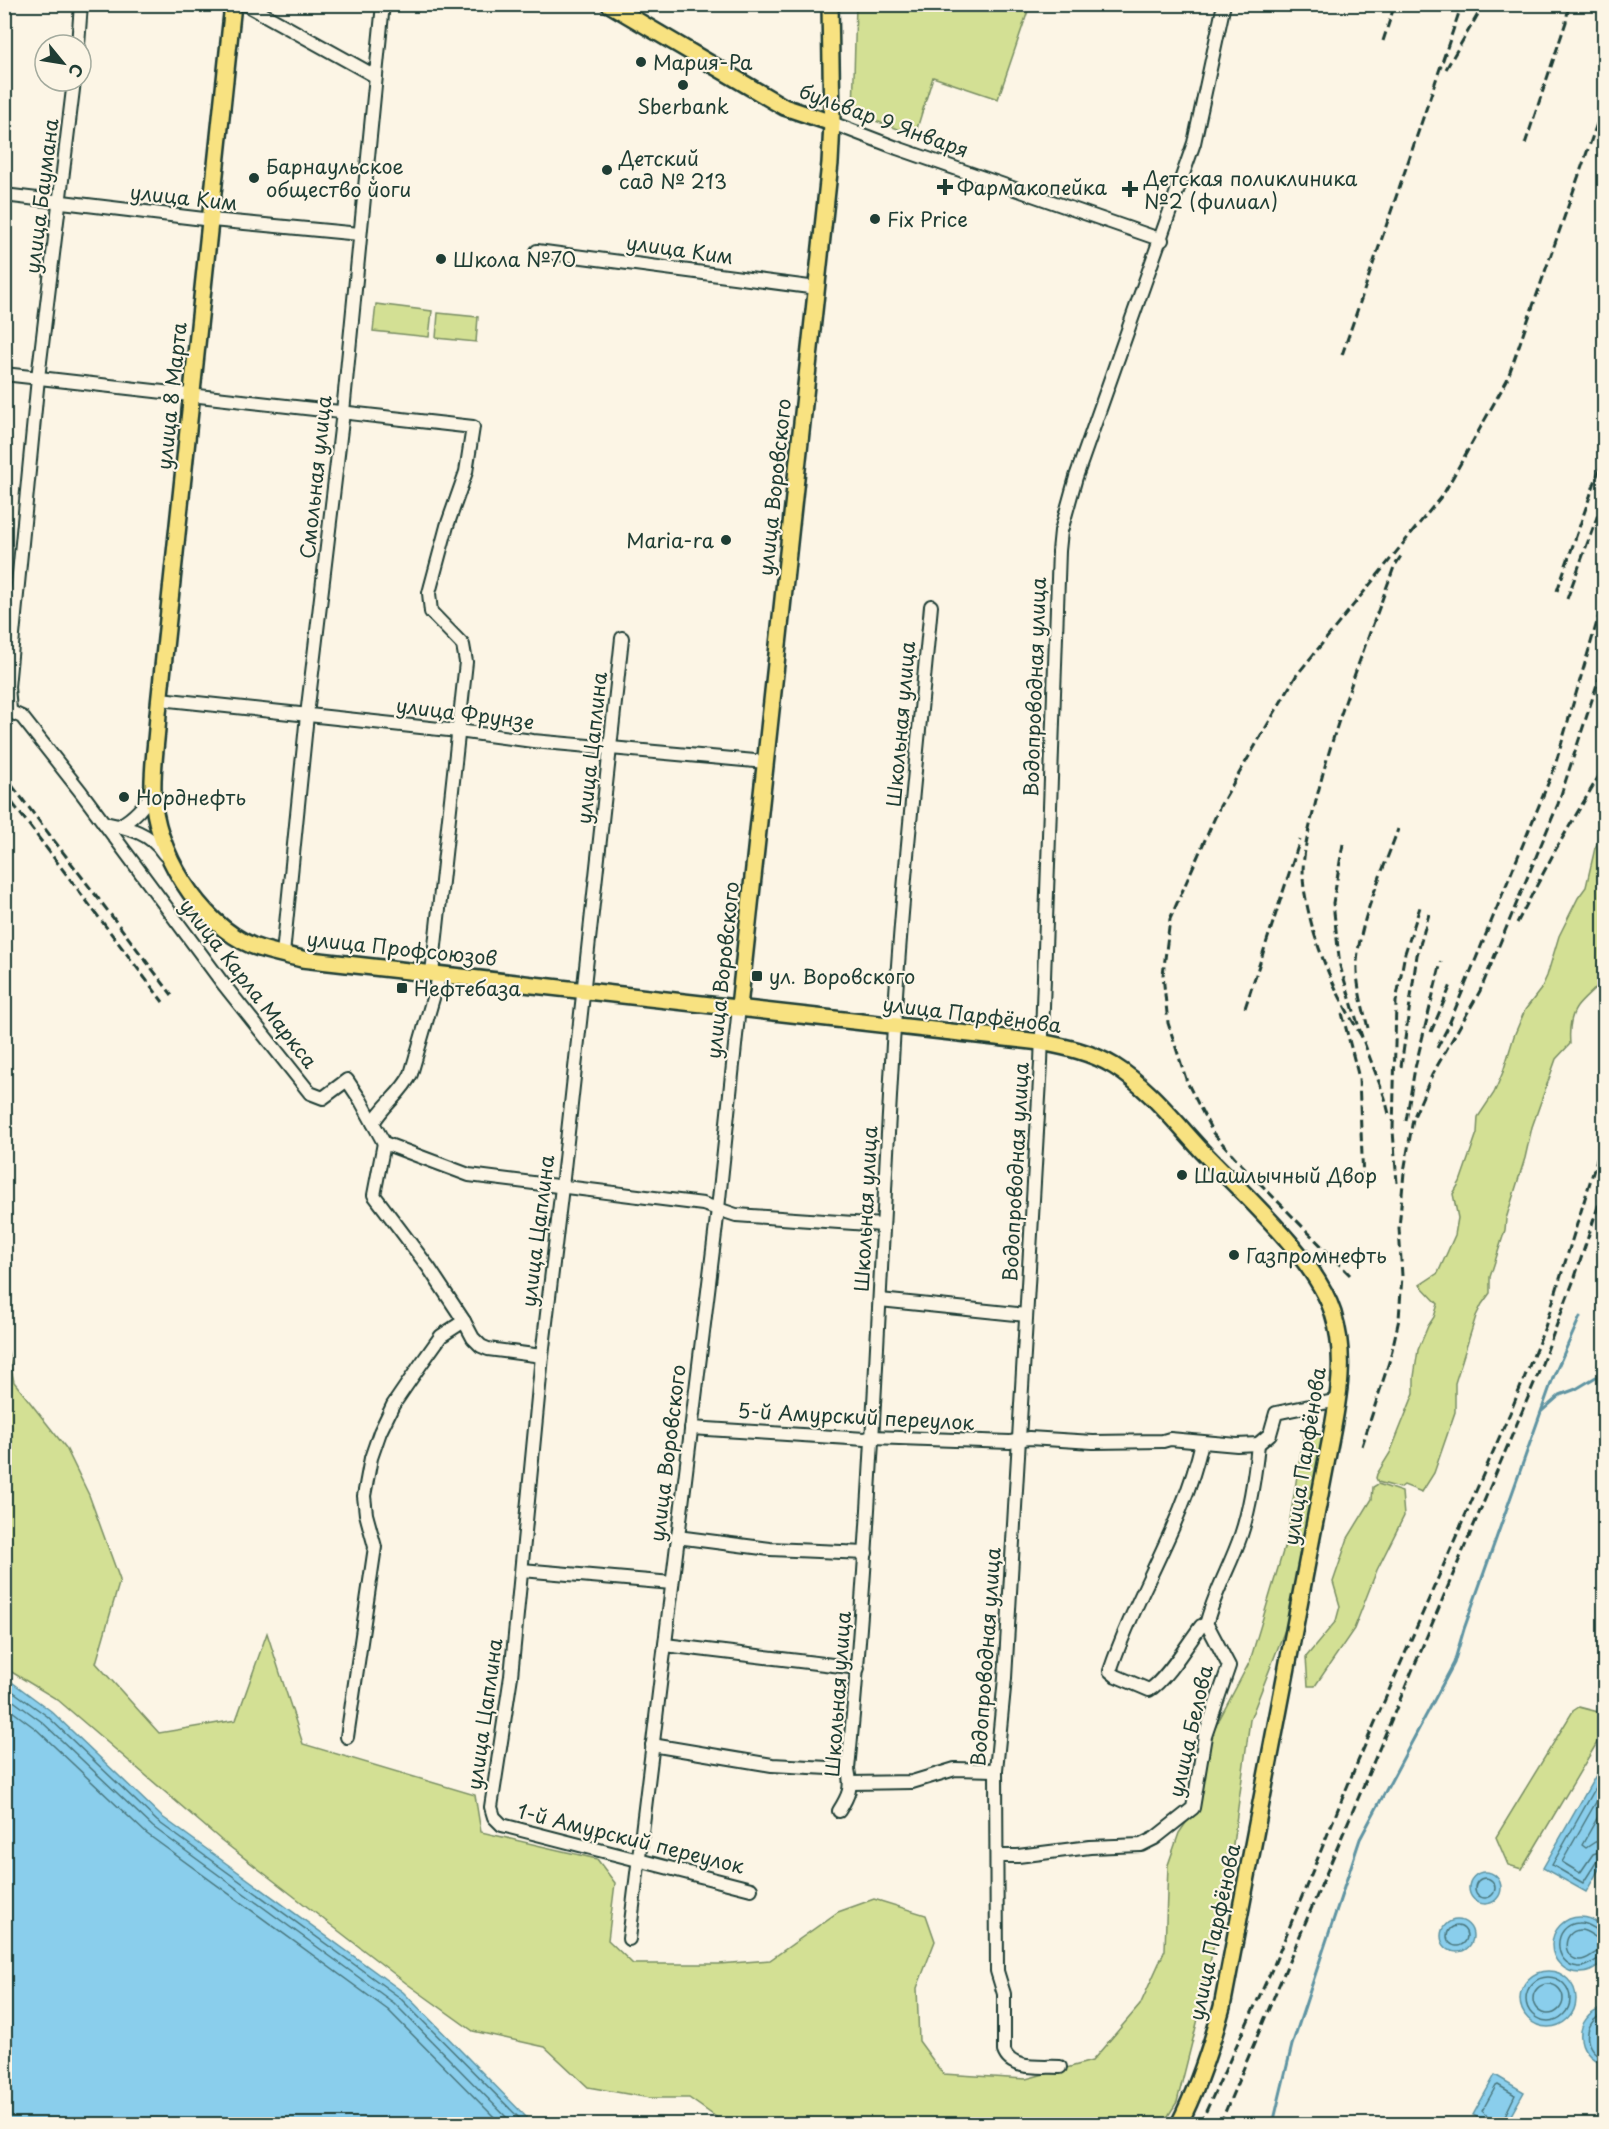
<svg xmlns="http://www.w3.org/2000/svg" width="1609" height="2129" viewBox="0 0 1609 2129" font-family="'Playpen Sans',sans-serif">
<rect width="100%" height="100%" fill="#fcf5e5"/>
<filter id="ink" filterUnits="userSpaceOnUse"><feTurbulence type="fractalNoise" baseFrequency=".0167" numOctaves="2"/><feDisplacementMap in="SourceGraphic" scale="12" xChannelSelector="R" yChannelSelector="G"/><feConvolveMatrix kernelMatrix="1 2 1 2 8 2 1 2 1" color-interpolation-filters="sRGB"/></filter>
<g filter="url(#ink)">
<g fill="#d3e094" stroke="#798e64" stroke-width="1.5">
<polygon points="856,5 856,4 1030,5 998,99 933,77 915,135 853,113"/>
<polygon points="376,304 432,311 429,337 373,331"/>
<polygon points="438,313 478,317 476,342 436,338"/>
<path d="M1604 834V974C1599 989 1586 995 1577 1007 1569 1018 1569 1032 1570 1044L1556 1059 1532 1127 1525 1158 1506 1219 1505 1230 1490 1277V1293L1482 1304 1476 1316 1455 1383V1412L1434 1473 1422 1492 1404 1485 1400 1488 1378 1482 1376 1478 1377 1474 1390 1453 1414 1393V1377L1418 1350 1428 1326 1434 1317 1438 1304 1420 1285 1438 1273 1455 1235 1458 1218 1453 1194 1460 1182 1477 1133 1478 1117 1494 1093 1503 1072 1514 1036 1525 1010 1541 989 1547 976 1559 936 1578 898 1586 887 1595 848 1601 836Z"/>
<polygon points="4,1335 14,1382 66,1448 89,1495 120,1580 96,1663 159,1733 236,1720 267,1633 303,1744 475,1795 481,1832 597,1859 615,1883 608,1940 633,1964 719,1964 770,1960 838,1912 874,1899 926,1915 935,1941 917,1988 919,2041 943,2074 1026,2079 1092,2061 1140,2005 1165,1950 1168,1865 1179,1833 1197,1807 1207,1743 1250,1661 1287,1538 1305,1426 1325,1434 1286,1627 1250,1720 1229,1873 1198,2019 1177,2102 1163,2124 726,2124 689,2098 650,2098 588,2087 545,2047 473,2031 406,1983 221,1840 58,1700 5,1668"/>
<polygon points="1378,1484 1402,1492 1404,1516 1377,1570 1354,1629 1315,1686 1308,1686 1306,1657 1336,1621 1340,1606 1333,1582 1348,1538 1372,1499 1373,1487"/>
<polygon points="1579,1707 1602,1713 1604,1716 1604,1731 1522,1869 1508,1865 1496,1837 1573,1711"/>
</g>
<g fill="#8aceec" stroke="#5f94a2" stroke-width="1.5">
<polygon points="5,1677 51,1711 161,1816 403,1992 533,2124 5,2124"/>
<polygon points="1604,1761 1604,1860 1586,1892 1543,1868"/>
<circle cx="1485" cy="1888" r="16"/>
<circle cx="1580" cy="1945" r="28"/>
<circle cx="1457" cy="1936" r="16"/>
<circle cx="1548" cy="1999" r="28"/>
<path d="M1604 2008V2064C1574 2055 1572 2016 1604 2008Z"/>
<polygon points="1495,2075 1524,2092 1506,2124 1490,2124 1473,2115"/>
</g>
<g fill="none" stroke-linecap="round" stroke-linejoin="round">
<g stroke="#4a777e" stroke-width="1.5">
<polyline points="4,1685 47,1716 157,1821 399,1997 525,2124"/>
<polyline points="4,1694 42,1722 153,1827 394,2003 513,2124"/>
<polyline points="4,1705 36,1729 147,1834 388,2010 501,2124"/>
<polyline points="1604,1773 1552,1865 1583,1883 1597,1861 1604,1858"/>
<polyline points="1604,1788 1562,1862 1580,1873 1593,1854 1604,1850"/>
<polyline points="1604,1806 1582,1845 1586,1848 1595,1842 1604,1841"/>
<circle cx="1485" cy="1888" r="10"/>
<circle cx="1457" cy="1936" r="10"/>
<path d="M1604 1933C1595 1931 1590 1922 1579 1923 1552 1924 1552 1965 1579 1967 1590 1968 1595 1958 1604 1957"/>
<path d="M1604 1940C1594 1940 1589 1929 1579 1930 1562 1932 1562 1958 1579 1960 1589 1961 1594 1950 1604 1950"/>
<circle cx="1548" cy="1999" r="22"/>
<circle cx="1548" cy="1999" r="15"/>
<path d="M1604 2014C1582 2022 1582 2050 1604 2058"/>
<polyline points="1492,2124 1491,2119 1482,2111 1496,2086 1498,2085 1515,2095 1501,2124"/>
</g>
<g stroke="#5f94a2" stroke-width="3">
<polyline points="1542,1411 1560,1395 1576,1389 1596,1377"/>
<polyline points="1273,2124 1292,2045 1360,1839 1454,1663 1464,1629 1553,1378 1580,1317"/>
</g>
<defs>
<g id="minor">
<polyline points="245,4 375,76"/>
<polyline points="78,45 81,4"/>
<polyline points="832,123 897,148 1162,240"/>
<polyline points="4,195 212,220 360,234"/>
<polyline points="537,251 817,288"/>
<polyline points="4,374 473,427 466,472 447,526 429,593 431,612 463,645 466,662 432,973"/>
<polyline points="622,638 562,1187 542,1356 511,1676 491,1807 494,1817 502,1825 751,1889"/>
<polyline points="160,699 458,731 533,741 766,762"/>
<polyline points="4,709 22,717 81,792 221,981 310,1093 323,1098 347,1080 361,1101 384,1143 469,1175 703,1204 736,1215 883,1225"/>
<polyline points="10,710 8,687 38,378 74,81"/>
<path d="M104 823C128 828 150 832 164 854"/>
<path d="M119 826C135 817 143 807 153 792"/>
<polyline points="283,954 307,715 343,412 383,4"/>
<path d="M373 1123C384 1104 402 1093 411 1074L440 974"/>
<polyline points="384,1143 374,1195 429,1268 464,1321 473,1338 481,1346 488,1349 542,1356"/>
<polyline points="880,1300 1026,1315"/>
<polyline points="691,1428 865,1439 872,1437 1010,1442 1029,1438 1093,1442 1163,1441 1170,1439 1237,1445 1258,1444 1270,1434 1276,1413 1338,1400"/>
<polyline points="677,1537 770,1549 866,1553"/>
<polyline points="522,1570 672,1583"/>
<path d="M1206 1625C1214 1593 1231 1565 1241 1535 1251 1505 1255 1475 1258 1444"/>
<polyline points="665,1645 858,1668"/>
<polyline points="347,1737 375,1547 366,1514 364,1496 371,1458 380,1432 393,1405 421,1364 441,1336 464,1321"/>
<polyline points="652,1745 772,1765 848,1769"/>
<polyline points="851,1783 912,1782 955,1769 996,1770"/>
<path d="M839 1811C849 1795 852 1788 848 1769 872 1522 879 1274 894 1027 902 886 918 746 931 606"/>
<path d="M997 1856H1018L1090 1847 1141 1845 1155 1838 1193 1808 1205 1736 1229 1666 1209 1628 1206 1625 1201 1626C1189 1642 1165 1681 1149 1690L1116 1676 1110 1671C1136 1593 1184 1523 1202 1442"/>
<polyline points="629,1939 718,1209 739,1007"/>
<path d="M1060 2067C1041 2066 1011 2071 1004 2051V1994L997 1971 996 1770 1005 1678 1041 1063 1059 551 1061 531 1076 477 1194 143 1224 4"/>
</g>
<g id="major">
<path d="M233 4 158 714C157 739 152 766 153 792 154 849 199 924 253 946 269 952 286 955 302 959L1040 1042C1066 1047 1091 1052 1114 1066 1148 1087 1175 1122 1202 1151 1243 1194 1315 1257 1333 1313 1348 1360 1337 1406 1328 1453L1222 2007C1211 2047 1198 2087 1179 2124"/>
<polyline points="609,4 784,107 832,123"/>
<polyline points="739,1007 830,163 832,123 830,4"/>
</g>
</defs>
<use href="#minor" stroke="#1f3d34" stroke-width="16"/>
<use href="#major" stroke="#1f3d34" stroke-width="20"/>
<use href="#minor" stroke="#fcf5e5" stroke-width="12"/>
<use href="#major" stroke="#f8e281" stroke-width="15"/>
<g stroke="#1f3d34" stroke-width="3" stroke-dasharray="9 4.5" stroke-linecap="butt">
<polyline points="1383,41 1395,4"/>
<polyline points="1446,69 1484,4"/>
<polyline points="1525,144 1566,22 1569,4"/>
<polyline points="1342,355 1462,4"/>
<polyline points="1557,591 1604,456"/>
<polyline points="1567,599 1604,498"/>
<polyline points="4,775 172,995"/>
<polyline points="4,792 163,1002"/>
<polyline points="1343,844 1333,903 1340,966 1362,1037 1385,1098 1389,1114"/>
<polyline points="1517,923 1556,849 1600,774 1604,762"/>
<polyline points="1245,1008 1300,840"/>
<polyline points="1342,1013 1359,1078 1363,1182"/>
<path d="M1368 1028C1363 1008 1356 984 1357 963 1359 921 1384 869 1398 829"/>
<polyline points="1431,1032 1451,985"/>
<path d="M1362 1037C1335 992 1314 947 1305 894 1299 864 1308 834 1315 805 1334 723 1366 645 1394 567L1401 556"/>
<polyline points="1437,1048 1447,1029 1554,769 1604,598"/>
<polyline points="1401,1067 1417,955 1429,914"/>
<polyline points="1406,1121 1415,1068 1441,962"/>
<polyline points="1397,1183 1393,1131 1396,1002 1405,953 1420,907"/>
<polyline points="1350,1275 1241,1164 1213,1133 1187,1082 1168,1023 1163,975 1170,919 1220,806 1296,676 1444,493 1507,380 1600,115 1604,25"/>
<polyline points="1362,1446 1390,1359 1399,1319 1402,1276 1399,1228 1404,1172 1413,1119 1432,1075 1480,991 1558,804 1604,663"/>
<polyline points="1200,2124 1273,1967 1352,1775 1510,1413 1545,1327 1604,1137"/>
<polyline points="1220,2124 1538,1374 1575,1277 1604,1188"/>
</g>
</g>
</g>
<g fill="#1f3d34" stroke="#fcf5e5" stroke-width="2">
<circle cx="641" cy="62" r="6"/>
<circle cx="683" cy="85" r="6"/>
<circle cx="607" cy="170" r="6"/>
<circle cx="254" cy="178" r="6"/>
<path d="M942 178h6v6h6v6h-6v6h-6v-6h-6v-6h6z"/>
<path d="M1127 180h6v6h6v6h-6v6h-6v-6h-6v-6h6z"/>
<circle cx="875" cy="219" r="6"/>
<circle cx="441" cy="259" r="6"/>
<circle cx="726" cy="540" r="6"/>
<circle cx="124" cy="797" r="6"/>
<rect x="751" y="970" width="12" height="12" rx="3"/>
<rect x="396" y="982" width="12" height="12" rx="3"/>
<circle cx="1182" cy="1175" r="6"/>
<circle cx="1234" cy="1255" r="6"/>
</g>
<g text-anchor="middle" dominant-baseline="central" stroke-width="4.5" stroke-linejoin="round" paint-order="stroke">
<g font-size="20" fill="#1f3d34" stroke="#fcf5e5" text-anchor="start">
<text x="653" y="62">Мария-Ра</text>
<text x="683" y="106" text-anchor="middle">Sberbank</text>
<text x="619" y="158">Детский<tspan x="619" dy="23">сад № 213</tspan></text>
<text x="266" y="166">Барнаульское<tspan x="266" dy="23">общество йоги</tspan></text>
<text x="1144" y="178">Детская поликлиника<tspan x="1144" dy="23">№2 (филиал)</tspan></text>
<text x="957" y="187">Фармакопейка</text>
<text x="887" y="219">Fix Price</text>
<text x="453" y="259">Школа №70</text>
<text x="714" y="540" text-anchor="end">Maria-ra</text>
<text x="136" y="797">Норднефть</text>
<text x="769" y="976">ул. Воровского</text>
<text x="414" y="988">Нефтебаза</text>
<text x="1194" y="1175">Шашлычный Двор</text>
<text x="1246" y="1255">Газпромнефть</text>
</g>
<g font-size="20" fill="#1f3d34" stroke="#fcf5e5">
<text transform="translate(884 120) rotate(20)">бульвар 9 Января</text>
<text transform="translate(41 196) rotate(-83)">улица Баумана</text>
<text transform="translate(184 197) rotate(6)">улица Ким</text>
<text transform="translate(680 249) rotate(8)">улица Ким</text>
<text transform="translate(171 396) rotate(-84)">улица 8 Марта</text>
<text transform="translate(315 477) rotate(-84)">Смольная улица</text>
<text transform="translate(774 487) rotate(-84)">улица Воровского</text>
<text transform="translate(1034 687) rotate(-88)">Водопроводная улица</text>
<text transform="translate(465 713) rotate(7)">улица Фрунзе</text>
<text transform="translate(900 724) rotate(-85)">Школьная улица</text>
<text transform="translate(591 748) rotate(-84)">улица Цаплина</text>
<text transform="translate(402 948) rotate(6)">улица Профсоюзов</text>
<text transform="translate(722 970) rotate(-84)">улица Воровского</text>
<text transform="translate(249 983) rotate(52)">улица Карла Маркса</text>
<text transform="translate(972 1014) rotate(7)">улица Парфёнова</text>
<text transform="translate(1015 1172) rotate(-87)">Водопроводная улица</text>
<text transform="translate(865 1209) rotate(-87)">Школьная улица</text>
<text transform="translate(537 1231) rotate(-83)">улица Цаплина</text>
<text transform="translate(856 1416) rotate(3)">5-й Амурский переулок</text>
<text transform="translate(667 1453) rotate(-83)">улица Воровского</text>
<text transform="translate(1304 1456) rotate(-81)">улица Парфёнова</text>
<text transform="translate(985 1657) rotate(-86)">Водопроводная улица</text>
<text transform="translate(837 1694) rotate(-86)">Школьная улица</text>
<text transform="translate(484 1714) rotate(-82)">улица Цаплина</text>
<text transform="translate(1190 1731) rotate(-77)">улица Белова</text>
<text transform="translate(631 1838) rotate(14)">1-й Амурский переулок</text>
<text transform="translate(1214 1932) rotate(-78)">улица Парфёнова</text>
</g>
</g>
<rect width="1609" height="2129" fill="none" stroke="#fcf5e5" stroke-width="24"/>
<rect x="12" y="12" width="1585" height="2105" fill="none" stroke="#1f3d34" stroke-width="2" filter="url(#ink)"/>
<g transform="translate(63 63) rotate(120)"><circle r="28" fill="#fcf5e5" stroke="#a4ab9e" stroke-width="1.5"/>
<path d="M0-4.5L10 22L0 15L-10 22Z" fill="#1f3d34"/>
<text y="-9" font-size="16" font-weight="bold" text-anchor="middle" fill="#1f3d34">С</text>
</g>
</svg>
